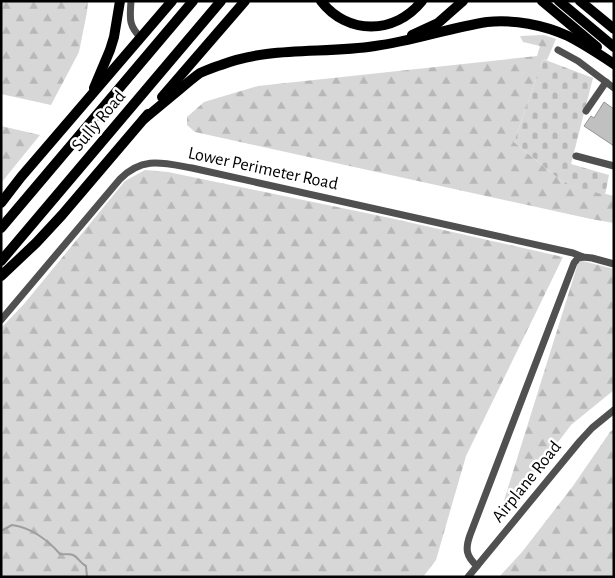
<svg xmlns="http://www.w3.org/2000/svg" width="615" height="578" viewBox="0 0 615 578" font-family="'Alegreya Sans',sans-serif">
<defs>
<pattern id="forest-firs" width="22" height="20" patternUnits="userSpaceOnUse" patternTransform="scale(1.25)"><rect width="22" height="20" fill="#d7d7d7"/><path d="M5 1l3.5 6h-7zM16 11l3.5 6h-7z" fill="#b7b7b7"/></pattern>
<pattern id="cemetery-stones" width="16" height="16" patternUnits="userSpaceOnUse" patternTransform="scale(1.25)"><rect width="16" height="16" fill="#d7d7d7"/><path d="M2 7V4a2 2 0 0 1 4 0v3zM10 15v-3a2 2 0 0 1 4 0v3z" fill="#b7b7b7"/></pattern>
</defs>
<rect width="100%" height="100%" fill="#fff"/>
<g fill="url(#forest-firs)">
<polygon points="1,1 88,1 87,12 79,52 51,105 1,94"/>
<polygon points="544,35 556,39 547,60 543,59 514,142 565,184 614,196 614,223 591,219 195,132 187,125 187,117 204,102 258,86 537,56 540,46 523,42 520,36"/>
<polygon points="1,126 40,135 1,183"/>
<polygon points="145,170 168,172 390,218 563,257 466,456 436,560 423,577 1,577 1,328 24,304 125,181"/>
<polygon points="579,260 614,269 614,390 571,425 497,523"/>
<polygon points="614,429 614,577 499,577 522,552 573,486 610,432"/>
</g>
<polygon fill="url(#cemetery-stones)" points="543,59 593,78 571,164 609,175 605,195 565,184 514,142"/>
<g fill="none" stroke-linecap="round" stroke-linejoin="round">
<path stroke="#9e9e9e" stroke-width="2" d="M1 531 12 525C30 527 48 540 60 554 64 554 70 554 73 555 78 557 80 563 86 566L87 577"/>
</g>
<polygon fill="#c0c0c0" stroke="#949494" points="604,102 614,109 614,146 584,126 591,116 594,118"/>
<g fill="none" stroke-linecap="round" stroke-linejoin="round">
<g stroke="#505050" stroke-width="7">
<path d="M131 1C130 18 128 25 141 38"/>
<polyline points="558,50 578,61 614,88"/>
<polyline points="586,111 606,82"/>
<polyline points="576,156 614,166"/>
<path d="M1 320 120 179C143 156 163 163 192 168L573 253 583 257 592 258 614 264"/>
<path d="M477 566C466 556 465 549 470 535L574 263 578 258 583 257"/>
<polyline points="468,577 580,441 592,428 614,410"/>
</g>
<g stroke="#000" stroke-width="10">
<path d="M321 1C347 35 395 35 422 1"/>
<polyline points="542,1 597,47"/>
<polyline points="559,1 614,47"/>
<polyline points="580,1 614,29"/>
<polyline points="412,35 438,23 463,1"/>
<polyline points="94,88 110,50 114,37 120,1"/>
<polyline points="162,97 245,1"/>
<path d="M144 119C156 109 167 100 179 90 186 84 193 78 200 73 207 70 214 67 221 65 270 46 324 54 375 46 413 41 449 28 487 22 513 19 544 25 568 36 584 44 599 54 614 64"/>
<polyline points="1,203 21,177 172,1"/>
<polyline points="1,228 193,1"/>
<polyline points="1,261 221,1"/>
<polyline points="1,276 36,243 62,215 148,114"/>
</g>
</g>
<g text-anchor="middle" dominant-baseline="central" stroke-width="5" stroke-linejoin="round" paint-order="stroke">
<g font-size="18" fill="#000" stroke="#fff">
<text transform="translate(99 121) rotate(-50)">Sully Road</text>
<text transform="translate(263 169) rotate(12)">Lower Perimeter Road</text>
<text transform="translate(527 482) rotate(-51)">Airplane Road</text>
</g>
</g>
<rect width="615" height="578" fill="none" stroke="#000000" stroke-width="5"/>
</svg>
